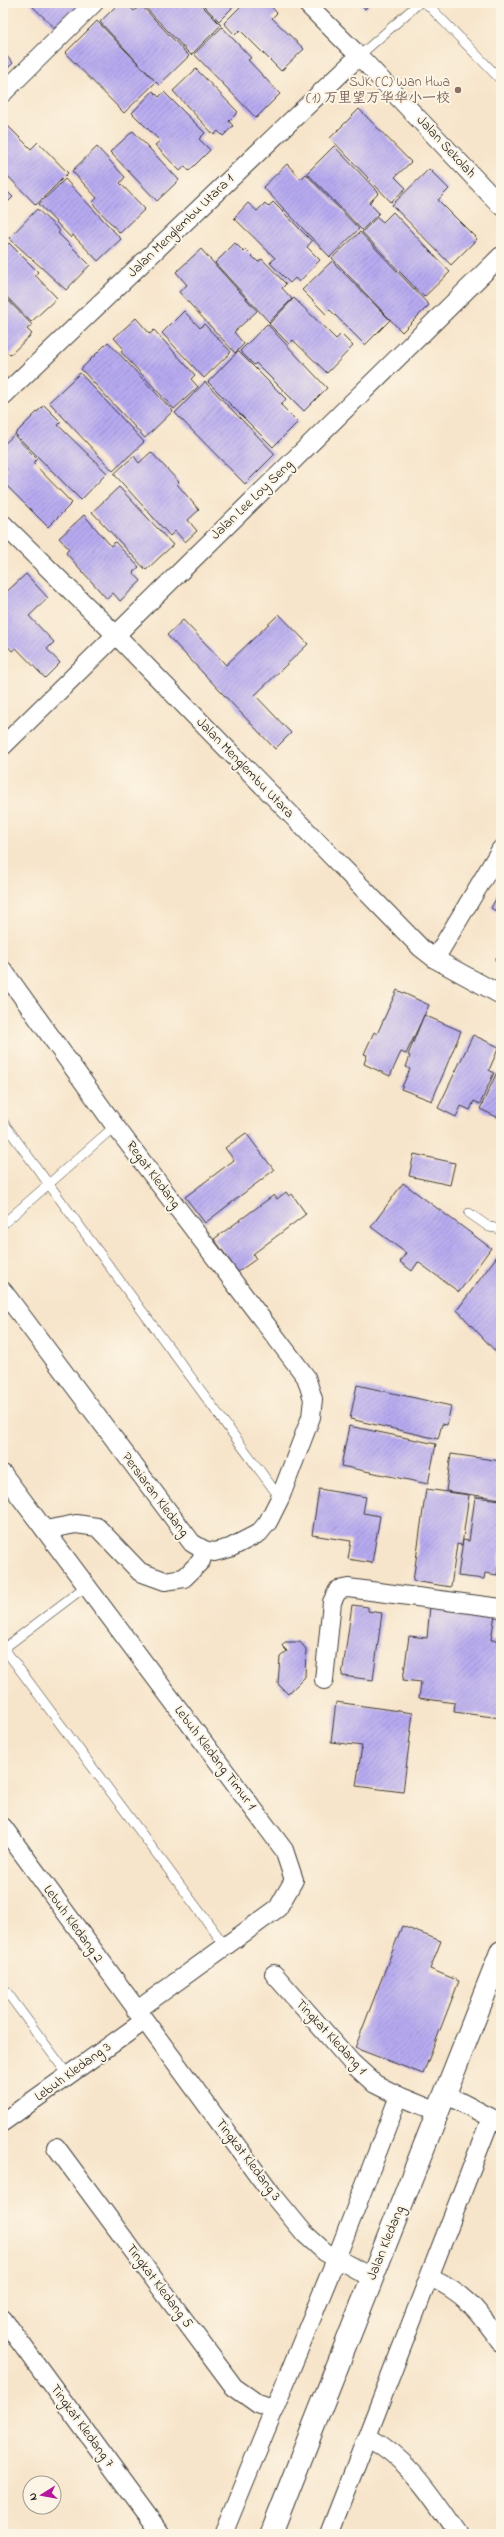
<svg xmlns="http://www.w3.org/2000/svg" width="504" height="2537" viewBox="0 0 504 2537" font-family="'Indie Flower','LXGW WenKai TC',sans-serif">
<defs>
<pattern id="building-hatch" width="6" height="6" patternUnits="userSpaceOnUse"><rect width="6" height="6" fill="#b7aaf1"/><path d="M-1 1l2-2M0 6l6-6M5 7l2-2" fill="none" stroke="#948ac2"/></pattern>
</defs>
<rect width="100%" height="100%" fill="#fcf5e5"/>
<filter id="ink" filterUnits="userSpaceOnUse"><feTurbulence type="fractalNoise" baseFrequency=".025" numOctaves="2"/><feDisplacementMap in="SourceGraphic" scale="8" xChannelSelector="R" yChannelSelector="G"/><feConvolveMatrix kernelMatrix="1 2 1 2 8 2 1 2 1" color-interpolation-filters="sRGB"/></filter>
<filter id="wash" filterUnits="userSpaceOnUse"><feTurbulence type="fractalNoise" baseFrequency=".012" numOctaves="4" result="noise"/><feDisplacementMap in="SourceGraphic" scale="16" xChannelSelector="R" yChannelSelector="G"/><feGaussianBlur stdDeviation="0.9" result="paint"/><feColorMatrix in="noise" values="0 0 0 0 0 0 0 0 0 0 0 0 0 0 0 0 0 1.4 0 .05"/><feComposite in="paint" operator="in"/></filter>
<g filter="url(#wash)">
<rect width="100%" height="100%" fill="#f7e5cb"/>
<g id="blocks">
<g fill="url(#building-hatch)">
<polygon points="29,3 72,3 80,11 59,32"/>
<polygon points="119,3 126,3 134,11 141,5 189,56 159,85 156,82 124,113 65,53 97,21 154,80 100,22"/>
<polygon points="141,3 199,3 221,25 191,55"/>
<polygon points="201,3 237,3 219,21"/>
<polygon points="244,3 268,3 277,13 272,18 304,49 281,71 240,30 235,35 224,23"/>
<polygon points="360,3 371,3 365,9"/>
<polygon points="222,27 251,58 248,60 280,94 256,118 194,54"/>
<polygon points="3,52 13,63 3,73"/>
<polygon points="196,69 238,112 229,121 233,126 223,136 218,131 214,135 173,91"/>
<polygon points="153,91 159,97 164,92 205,133 199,139 210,150 189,171 185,166 180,171 155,145 160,141 132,113"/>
<polygon points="359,109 411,162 395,177 406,188 391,202 330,138"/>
<polygon points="5,123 31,149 38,142 68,173 36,205 3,171 3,125"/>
<polygon points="133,131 179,180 157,201 110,152"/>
<polygon points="334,146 379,193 369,203 379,213 362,230 307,173"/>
<polygon points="97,147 125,177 120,183 145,209 120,233 92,203 97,198 72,171"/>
<polygon points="287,164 301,179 306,174 359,229 330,257 263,187"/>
<polygon points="429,169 449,189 438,200 477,239 451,265 392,205"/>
<polygon points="65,179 121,239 98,261 73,235 71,238 39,204"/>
<polygon points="3,180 7,184 3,188 13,197 3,207"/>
<polygon points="273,202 312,241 307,247 320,260 299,282 295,278 290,283 270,263 275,258 234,218 248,203 257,211 265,203 268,207"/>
<polygon points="37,209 60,231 58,233 90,265 66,290 9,238"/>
<polygon points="393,212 450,272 424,297 362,232 377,217 383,222"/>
<polygon points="360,232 429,305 402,332 332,258"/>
<polygon points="9,243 38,272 35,275 57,298 31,322 3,293 3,249"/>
<polygon points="235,243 244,252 246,250 258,262 262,259 286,284 282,288 292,299 269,322 215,263"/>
<polygon points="201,249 257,311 234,332 244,344 235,353 179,292 187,285 176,272"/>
<polygon points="332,261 390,320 365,345 330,310 326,314 302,290"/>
<polygon points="3,295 32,325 27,329 32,334 10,355 3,349"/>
<polygon points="294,298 336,339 341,334 353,346 327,373 293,340 289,344 269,324"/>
<polygon points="184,311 200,328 204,324 231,352 204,378 162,333"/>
<polygon points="136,318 150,334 154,330 195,375 191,379 198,387 174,409 121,352 124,349 114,338"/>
<polygon points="267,324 327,388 304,411 256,363 254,365 240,351"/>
<polygon points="108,342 173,411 145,438 81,369"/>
<polygon points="238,351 286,399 281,405 298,422 273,447 208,382"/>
<polygon points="80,373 144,442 113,471 49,402"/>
<polygon points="205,382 275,454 245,484 175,413"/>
<polygon points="44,405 61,422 58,425 107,473 81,500 15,434"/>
<polygon points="14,435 37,459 33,463 72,503 48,527 3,482 3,473 7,469 3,465 3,445"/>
<polygon points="151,452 179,482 177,484 199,510 188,520 197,531 185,542 175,531 170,536 114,474 134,456 139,463"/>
<polygon points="119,487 173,545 146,570 92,512"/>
<polygon points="84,515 111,546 115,542 139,567 133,572 141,581 120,601 113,593 107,599 66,553 69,549 59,538"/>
<polygon points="26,574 48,598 29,616 54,642 47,649 60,663 45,678 16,648 12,651 3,641 3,595"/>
<polygon points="279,614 308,644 255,695 291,733 275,749 167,635 183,620 226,665"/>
<polygon points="500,891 501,892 501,914 491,908"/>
<polygon points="501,950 501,963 495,960"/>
<polygon points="397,990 429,1005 406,1054 401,1052 390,1076 364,1064 367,1055 364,1054 374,1032 377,1034"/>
<polygon points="424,1015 461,1031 432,1101 401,1089 410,1069 406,1067 410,1056 408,1055"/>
<polygon points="473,1035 499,1047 489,1070 494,1073 480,1104 474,1101 470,1110 461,1106 456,1117 438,1108"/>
<polygon points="497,1072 501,1074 501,1119 480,1109"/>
<polygon points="246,1133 274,1170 205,1223 185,1197 234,1160 225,1148"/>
<polygon points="414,1154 455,1163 450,1185 409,1176"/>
<polygon points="403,1183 491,1248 459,1292 418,1262 412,1271 400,1262 406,1253 371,1227"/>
<polygon points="286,1192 289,1196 292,1194 306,1214 253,1254 256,1259 238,1272 214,1239 274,1195 277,1199"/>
<polygon points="501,1251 501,1349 497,1353 457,1310"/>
<polygon points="357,1385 451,1406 447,1425 442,1424 438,1439 350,1419"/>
<polygon points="349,1426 436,1444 428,1484 341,1466"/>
<polygon points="451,1454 501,1461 501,1499 446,1491"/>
<polygon points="319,1489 366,1497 363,1513 380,1516 372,1563 348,1559 351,1541 312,1535"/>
<polygon points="426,1489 469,1495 462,1545 457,1544 451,1587 413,1581"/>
<polygon points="475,1497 501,1500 501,1548 497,1575 485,1573 484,1579 458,1576 463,1540 469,1541"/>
<polygon points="352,1605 368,1607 368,1611 382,1613 373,1680 342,1676"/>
<polygon points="430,1606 495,1614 491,1640 501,1641 501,1718 454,1712 455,1703 419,1698 421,1682 403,1680 409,1636 427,1638"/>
<polygon points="285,1642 300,1642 306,1649 305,1677 288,1694 278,1684 280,1657 287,1651 282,1646"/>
<polygon points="336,1702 413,1713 403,1792 356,1786 362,1746 331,1742"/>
<polygon points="402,1926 441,1941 430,1969 459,1981 423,2074 355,2048"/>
</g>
</g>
</g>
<g filter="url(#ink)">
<use href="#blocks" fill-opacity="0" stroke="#3d3a36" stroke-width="1"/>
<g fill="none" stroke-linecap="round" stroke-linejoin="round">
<defs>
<g id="lane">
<polyline points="426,3 501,80"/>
<polyline points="359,56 419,3"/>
<polyline points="3,1122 280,1498"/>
<polyline points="469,1213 489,1227 501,1229"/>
<polyline points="3,1224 115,1126"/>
<polyline points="3,1647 226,1947"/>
<polyline points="3,1649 86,1586"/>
<polyline points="3,1987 68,2075"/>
</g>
<g id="street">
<polyline points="306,3 359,56 501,206"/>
<polyline points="3,93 94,3"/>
<polyline points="3,396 359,56"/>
<polyline points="3,524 115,634 421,948 435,959 501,995"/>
<polyline points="3,746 501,256"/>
<polyline points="435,959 501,849"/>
<polyline points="3,970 115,1126 306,1377 313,1399 311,1417 280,1498 268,1522 259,1533 230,1548 214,1552 204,1550 192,1543 3,1291"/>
<polyline points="3,1474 284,1850 294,1880 278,1908 136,2011"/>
<polyline points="45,1530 76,1524 97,1527 140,1572 165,1581 184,1578 201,1561 204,1550"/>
<polyline points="324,1680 332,1602 338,1590 348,1588 501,1608"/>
<polyline points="3,1827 272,2194 305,2234 325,2252 372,2278"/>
<polyline points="274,1974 352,2063 375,2084 399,2096 438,2112"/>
<polyline points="445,2094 501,2123"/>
<polyline points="3,2122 144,2021"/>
<polyline points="56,2147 234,2387 258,2404 275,2410"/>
<path d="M430 2277C467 2294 478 2311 501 2342"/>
<polyline points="3,2319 161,2534"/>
<path d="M368 2437C410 2460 431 2496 458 2534"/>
<polyline points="223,2534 336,2259 399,2096"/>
<polyline points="329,2534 491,2118"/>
</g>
<polyline id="secondary" points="271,2534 501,1952"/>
</defs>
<use href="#lane" stroke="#3d3a36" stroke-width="10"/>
<use href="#street" stroke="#3d3a36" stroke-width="20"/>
<use href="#secondary" stroke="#3d3a36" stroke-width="24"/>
<use href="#lane" stroke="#fff" stroke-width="9"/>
<use href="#street" stroke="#fff" stroke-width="18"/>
<use href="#secondary" stroke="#fff" stroke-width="22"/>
</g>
</g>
<circle fill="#8d6e63" stroke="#fcf5e5" stroke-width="1.5" cx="458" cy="90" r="4"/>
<g text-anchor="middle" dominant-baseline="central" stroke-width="4" stroke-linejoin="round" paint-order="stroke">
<g font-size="14" fill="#785e54" stroke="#fcf5e5" text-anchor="end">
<text x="450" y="82">SJK (C) Wan Hwa<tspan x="450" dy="16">(1) 万里望万华华小一校</tspan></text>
</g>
<g font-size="14" fill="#1c1c1c" stroke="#fcf5e5">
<text transform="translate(446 147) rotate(47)">Jalan Sekolah</text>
<text transform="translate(181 226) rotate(-44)">Jalan Menglembu Utara 1</text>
<text transform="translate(252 500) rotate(-44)">Jalan Lee Loy Seng</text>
<text transform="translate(245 768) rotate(46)">Jalan Menglembu Utara</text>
<text transform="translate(153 1175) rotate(53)">Regat Kledang</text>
<text transform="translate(155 1495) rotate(53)">Persiaran Kledang</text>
<text transform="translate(215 1758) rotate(53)">Lebuh Kledang Timur 1</text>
<text transform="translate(73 1924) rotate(54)">Lebuh Kledang 2</text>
<text transform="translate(331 2037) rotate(47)">Tingkat Kledang 1</text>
<text transform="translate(73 2072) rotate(-36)">Lebuh Kledang 3</text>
<text transform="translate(248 2160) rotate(53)">Tingkat Kledang 3</text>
<text transform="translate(386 2243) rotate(-68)">Jalan Kledang</text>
<text transform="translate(159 2286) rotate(53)">Tingkat Kledang 5</text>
<text transform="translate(82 2426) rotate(54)">Tingkat Kledang 7</text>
</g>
</g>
<rect width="504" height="2537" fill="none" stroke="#fcf5e5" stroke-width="16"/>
<g transform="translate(42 2495) rotate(259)"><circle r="19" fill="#fcf5e5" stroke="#a29e95"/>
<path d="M0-3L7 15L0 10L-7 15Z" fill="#b5179e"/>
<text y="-6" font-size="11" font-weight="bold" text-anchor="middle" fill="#1c1c1c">N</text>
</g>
</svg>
